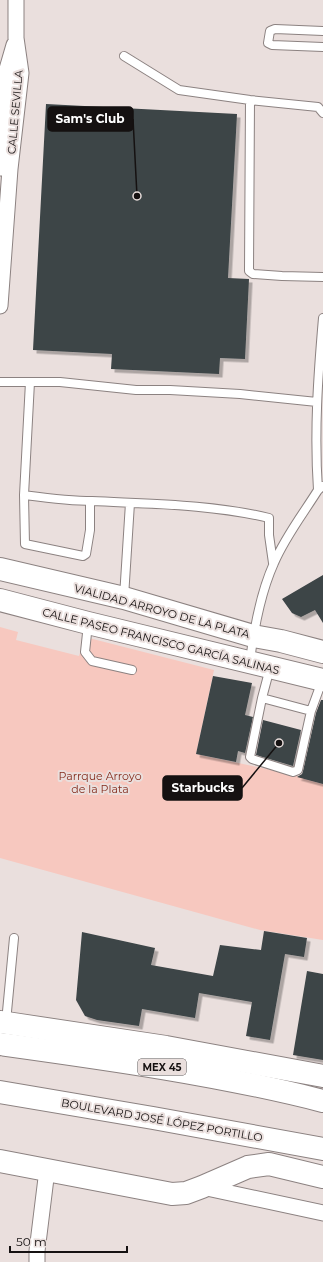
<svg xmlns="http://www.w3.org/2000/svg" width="323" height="1262" font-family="Montserrat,sans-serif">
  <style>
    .green { fill: #f7c8bf }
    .building { fill: #3c4446; filter: url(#shadow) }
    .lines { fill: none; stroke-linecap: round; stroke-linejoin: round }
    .lane-casing { stroke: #8c8281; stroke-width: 10 }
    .street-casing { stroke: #8c8281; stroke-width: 17 }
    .secondary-casing { stroke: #8c8281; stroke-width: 24 }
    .primary-casing { stroke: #8c8281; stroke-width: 24 }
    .lane { stroke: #fff; stroke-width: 8 }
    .street { stroke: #fff; stroke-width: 15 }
    .secondary { stroke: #fff; stroke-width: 22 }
    .primary { stroke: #fff; stroke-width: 22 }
    .labels { text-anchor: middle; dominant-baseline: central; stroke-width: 4; stroke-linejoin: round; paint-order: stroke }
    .shield { fill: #eadfdd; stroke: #554f4e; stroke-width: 1 }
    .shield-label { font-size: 10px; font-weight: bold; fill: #151111 }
    .street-label { font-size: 11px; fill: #151111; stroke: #eadfdd }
    .park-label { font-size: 11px; fill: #842c1d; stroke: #eadfdd }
    .leader { fill: none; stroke: #151111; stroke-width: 1.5 }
    .callout-dot { fill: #151111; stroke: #eadfdd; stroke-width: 1.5 }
    .callout { fill: #151111; stroke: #151111; stroke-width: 1.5 }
    .callout-label { font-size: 12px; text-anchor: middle; font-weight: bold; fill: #fff }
  </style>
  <defs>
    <filter id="shadow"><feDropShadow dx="3.5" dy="3.5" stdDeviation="0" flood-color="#0004"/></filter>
  </defs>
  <rect width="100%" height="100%" fill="#eadfdd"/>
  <!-- green -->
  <path class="green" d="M0 627 18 632 16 640 79 656 85 637 214 670 196 754 290 774 323 784V940L260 930 0 858Z"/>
  <!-- building -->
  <path class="building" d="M46 104 237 114 228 278 249 279 245 359 220 358 219 374 111 369 112 354 33 350Z
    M323 575V623L315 610 301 617 292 613 282 599Z
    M213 676 252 683 245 715 253 717 245 753 238 751 236 762 196 754Z
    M321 700H323V784L297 777 302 774 303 771 316 713Z
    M263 720 301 730 293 766 256 755Z
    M264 931 307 938 304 957 285 954 270 1040 246 1036 252 1002 199 993 195 1018 142 1009 139 1026 97 1020 85 1016 76 1000 82 932 155 948 151 965 213 976 220 945 261 950Z
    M307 971 323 974V1060L293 1055Z"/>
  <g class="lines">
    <!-- lane casing -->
    <g class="lane-casing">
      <path id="lane" d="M323 31 275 29 270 31 268 43 272 45 323 47
        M124 56 179 90 250 100 318 107 323 113
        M250 100 249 271 253 274 282 276 323 277
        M0 382H60L136 390H170L240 394 317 402
        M30 382 24 495 25 544 83 556 86 554 90 530V501
        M318 490C314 432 318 376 323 318
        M24 495C47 498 69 501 92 501 151 504 211 504 269 518V535L273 563
        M124 597 130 503
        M88 624 85 652 92 661 132 670
        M250 661C254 628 260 594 274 563 285 537 303 514 318 490L323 486
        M270 668 262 698 250 757 252 759 293 772 298 770 311 711 322 681
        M262 698 311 711
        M6 1022 14 938"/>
    </g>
    <!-- street casing -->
    <g class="street-casing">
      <path id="street" d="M0 168 7 69 14 45
        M0 306 10 169 21 73 16 38V0
        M202 1187 323 1213
        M37 1262V1251L47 1170"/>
    </g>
    <!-- secondary casing -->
    <g class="secondary-casing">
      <path id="secondary" d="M0 569 124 598 253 636 281 641 323 652
        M0 600 88 623 323 680
        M0 1022 166 1047 323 1076
        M0 1161 172 1194 186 1193 202 1187 248 1167 269 1164 323 1177"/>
    </g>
    <!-- primary casing -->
    <g class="primary-casing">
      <path id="primary" d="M0 1044C108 1059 217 1074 323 1101
        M0 1092 153 1118 323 1149"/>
    </g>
    <!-- lane -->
    <use href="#lane" class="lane"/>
    <!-- street -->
    <use href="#street" class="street"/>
    <!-- secondary -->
    <use href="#secondary" class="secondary"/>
    <!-- primary -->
    <use href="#primary" class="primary"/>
  </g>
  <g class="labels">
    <!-- shield labels -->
    <rect class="shield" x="138" y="1059" width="48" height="16" rx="3"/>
    <g class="shield-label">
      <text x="162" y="1067">MEX 45</text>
    </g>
    <!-- street labels -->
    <g class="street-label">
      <text transform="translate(15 112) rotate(-85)">CALLE SEVILLA</text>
      <text transform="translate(162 611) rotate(15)">VIALIDAD ARROYO DE LA PLATA</text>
      <text transform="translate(161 641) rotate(14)">CALLE PASEO FRANCISCO GARCÍA SALINAS</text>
      <text transform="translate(162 1120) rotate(10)">BOULEVARD JOSÉ LÓPEZ PORTILLO</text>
    </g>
    <!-- park labels -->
    <g class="park-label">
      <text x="100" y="776">Parrque Arroyo<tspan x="100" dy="13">de la Plata</tspan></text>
    </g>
  </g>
  <!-- callouts -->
  <path class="leader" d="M137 196L133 119M279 743L242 788"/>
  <g class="callout-dot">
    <circle cx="137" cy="196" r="4"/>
    <circle cx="279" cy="743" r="4"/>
  </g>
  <g class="callout">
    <rect x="48" y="107" width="85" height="24" rx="4"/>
    <rect x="163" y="776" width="79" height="24" rx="4"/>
  </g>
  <g class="callout-label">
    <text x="90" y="123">Sam's Club</text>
    <text x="203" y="792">Starbucks</text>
  </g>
  <!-- scale -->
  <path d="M10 1246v6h117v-6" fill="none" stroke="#151111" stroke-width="2"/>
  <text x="16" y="1246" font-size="12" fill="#151111" stroke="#eadfdd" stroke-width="3" paint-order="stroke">50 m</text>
</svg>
